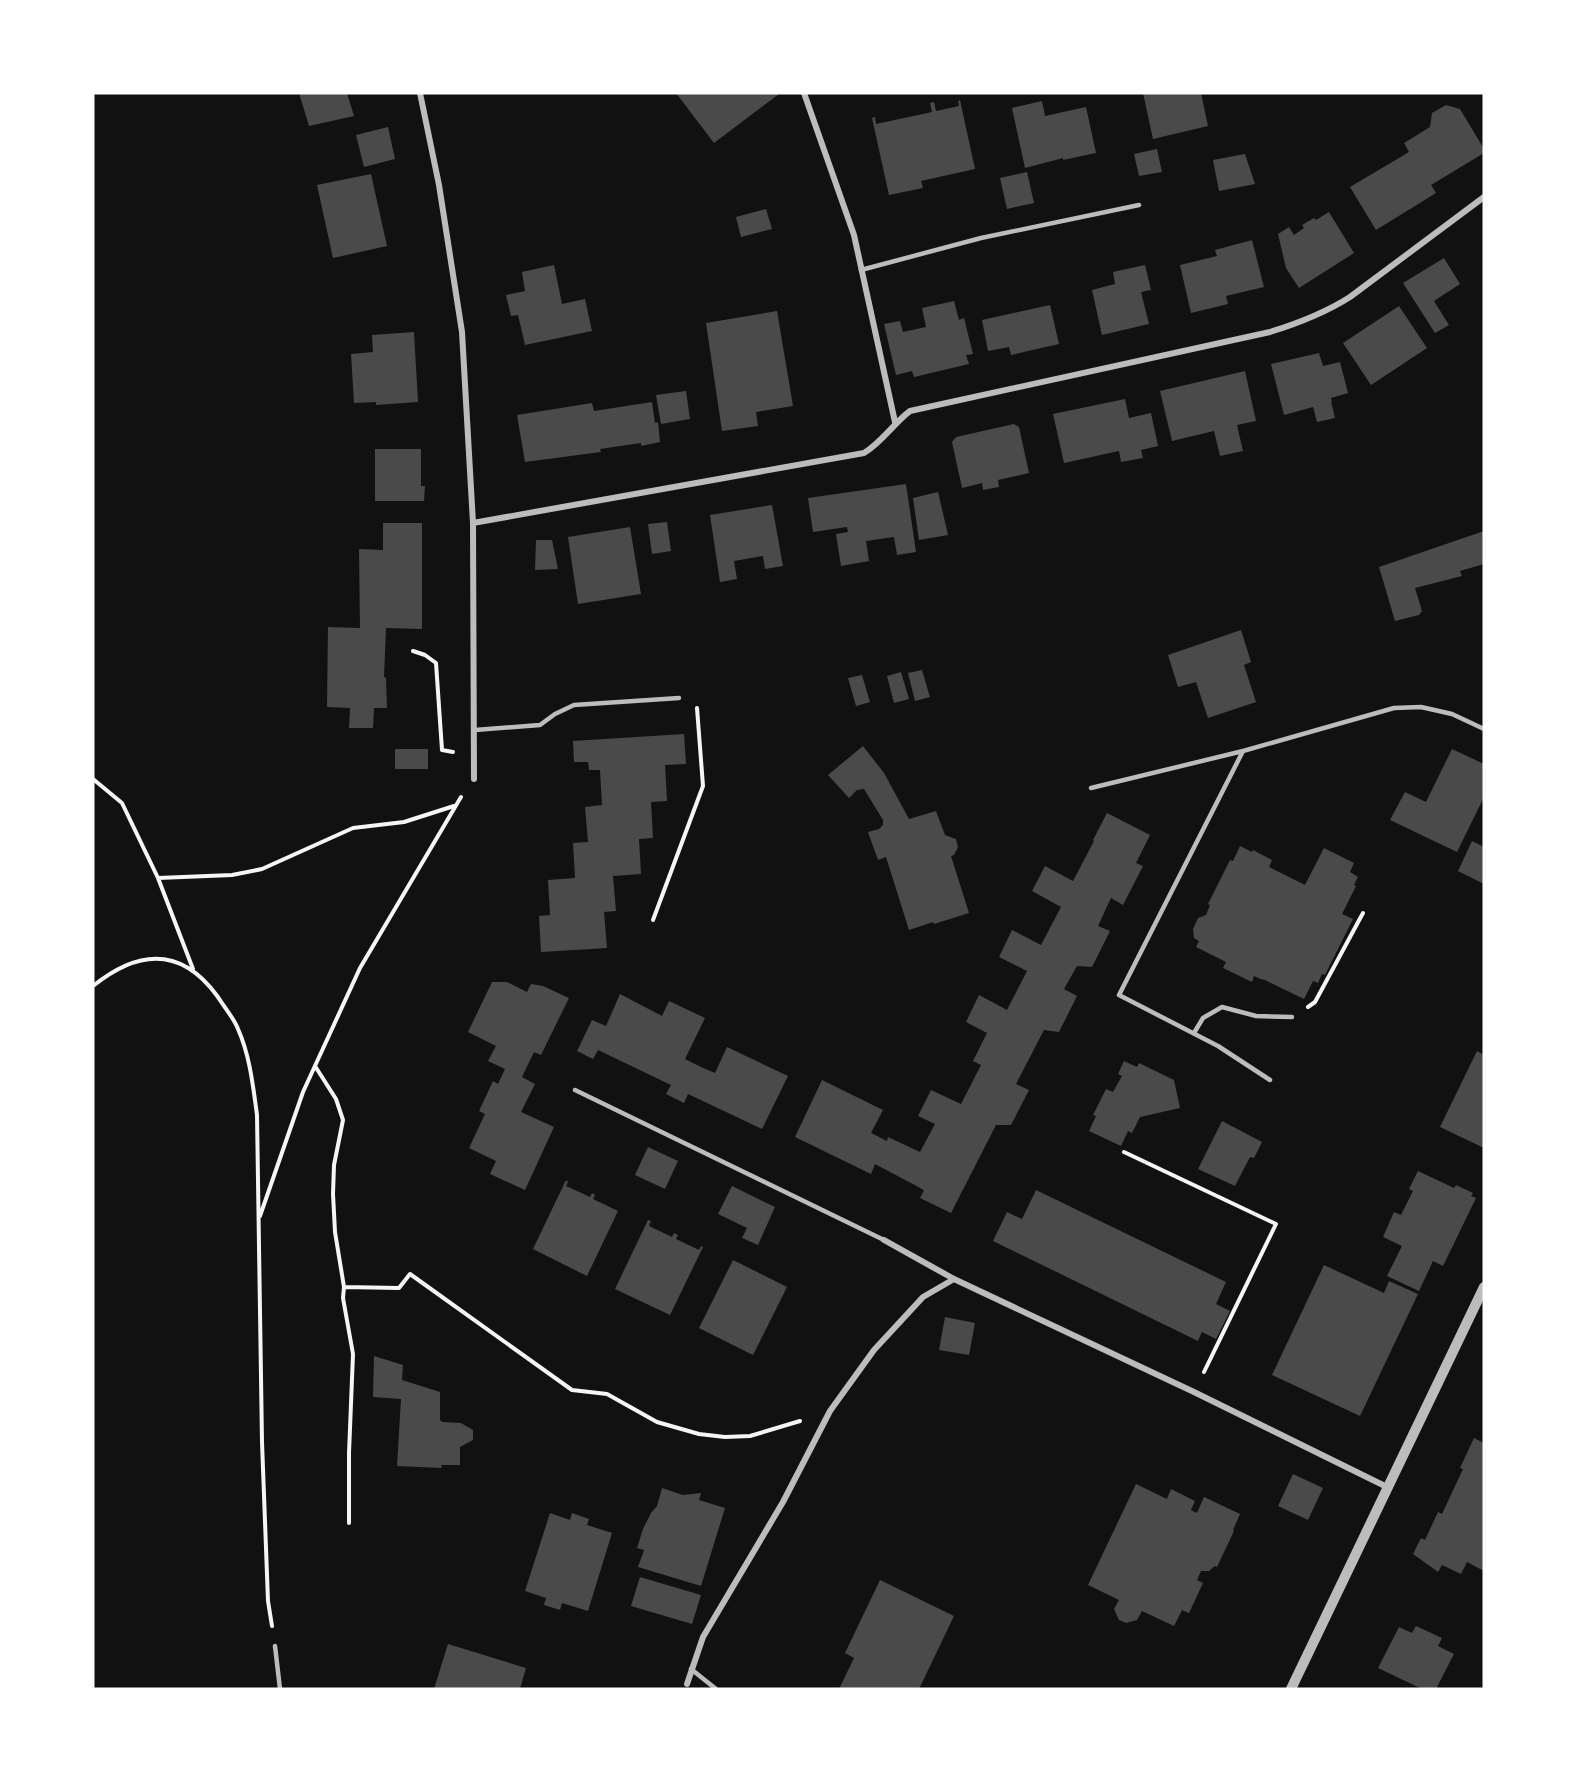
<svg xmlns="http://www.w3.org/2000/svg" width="1577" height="1782" font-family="'Asap Condensed',sans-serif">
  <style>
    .building { fill: #4a4a4a }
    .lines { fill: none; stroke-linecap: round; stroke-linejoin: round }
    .path { stroke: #f5f5f5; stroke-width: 4 }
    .service { stroke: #bcbcbc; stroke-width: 4.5 }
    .minor { stroke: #bcbcbc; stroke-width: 6 }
    .tertiary { stroke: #bcbcbc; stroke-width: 10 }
  </style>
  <rect width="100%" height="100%" fill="#111"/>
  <!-- building -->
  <path class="building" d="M299 93H347L354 116 309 126Z
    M676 93H778L779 94 714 143Z
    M1143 93H1201L1208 126 1153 139Z
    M960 100 975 169 921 181 923 188 889 195 872 118 875 117 876 124 932 112 930 103 934 102 936 111 959 106 958 101Z
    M1042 101 1045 116 1086 107 1096 153 1063 160V158L1025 168 1012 108Z
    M1446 105 1460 109 1484 149V153L1431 185 1436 193 1376 230 1350 187 1409 152 1404 143 1430 127 1432 113Z
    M388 127 395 159 364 167 356 135Z
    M1157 149 1162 172 1139 176 1134 154Z
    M1245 154 1255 184 1219 191 1213 160Z
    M1027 172 1034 203 1007 209 1000 178Z
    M371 174 387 246 333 258 317 185Z
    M766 209 772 229 741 237 736 217Z
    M1329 212 1354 253 1299 288 1286 268 1278 234 1289 227 1294 235 1304 228 1302 225 1314 218 1316 220Z
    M1252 240 1264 287 1226 296 1228 304 1191 313 1180 265 1217 256 1215 250Z
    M1444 258 1460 284 1434 301 1449 325 1435 333 1403 283Z
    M554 265 562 304 585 299 592 331 525 345 518 315 511 316 506 295 525 291 522 272Z
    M1145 265 1151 290 1141 292 1149 324 1102 335 1092 290 1115 284 1113 272Z
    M954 301 959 320 964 318 973 354 966 355 969 364 914 377 912 371 896 375 884 324 900 321 903 332 926 327 922 308Z
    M1050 305 1059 344 1011 355 1009 347 988 351 982 320Z
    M1399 306 1427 348 1371 385 1343 343Z
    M777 311 793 406 756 412 758 426 722 431 706 323Z
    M414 332 418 402 376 405V402L354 403 351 354 373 352 372 335Z
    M1319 353 1323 366 1340 362 1348 393 1331 398 1332 402H1331L1335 418 1317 422 1313 407 1284 415 1271 364Z
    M1245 371 1256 421 1237 425 1243 451 1220 456 1214 431 1172 441 1160 391Z
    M686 391 690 419 661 424 656 395Z
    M1125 399 1129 418 1151 413 1158 446 1141 450 1143 458 1121 462 1119 451 1064 463 1053 414Z
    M652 402 655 423 658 422 660 442 641 446V443L600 449 601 452 525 462 517 415 592 403 594 411Z
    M1014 424 1019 427 1029 473 998 480 999 487 983 490 982 483 962 488 952 442 956 437Z
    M375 449H421V486H425L424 501H375Z
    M906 484 916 552 897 555 894 537 866 541 869 561 841 566 836 534 848 532 847 527 813 532 808 498Z
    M938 492 948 535 919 540 913 498Z
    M772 505 783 566 765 569 763 556 734 561 737 579 720 582 710 515Z
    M667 522 671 551 652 554 648 524Z
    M383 523H422V629L386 628 384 677 386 678 387 708H374L373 728H349L350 708 327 707 328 627 360 628 359 549 383 550Z
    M630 527 641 594 578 604 568 537Z
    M1484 531V564L1460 571 1462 576 1415 588 1422 611 1419 615 1395 621 1379 567Z
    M536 540H552L558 569 535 570Z
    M1241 630 1251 662 1244 665 1256 702 1208 718 1196 682 1178 687 1168 655Z
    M922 670 930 697 915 701 908 673Z
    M901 672 909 699 894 703 887 676Z
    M862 675 870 702 856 706 848 678Z
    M684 734 686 764 665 765 667 801 651 802 653 838 639 839 641 874 613 876 616 911 604 912 607 948 541 952 539 916 550 915 548 880 575 878 573 843 588 842 585 807 602 805 600 770H589L588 762H574L573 741Z
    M863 746 884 773 909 819 936 811 945 835 956 839 958 847 954 855 951 856 969 913 934 924 933 922 909 930 886 857 878 860 868 832 879 829 883 825V820L864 789 857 790 849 798 828 775Z
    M395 749H428V769H395Z
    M1452 749 1484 764V797L1457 852 1390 820 1405 792 1426 802Z
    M1107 813 1150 835 1136 863 1143 866 1123 905 1111 898 1098 926 1110 931 1092 967 1077 966 1064 989 1077 996 1059 1032 1044 1030 1016 1084 1029 1090 1011 1125H996L951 1213 920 1198 924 1190 875 1164 871 1174 795 1137 822 1080 883 1110 871 1133 887 1141 888 1137 920 1152 935 1124 918 1116 931 1090 961 1104 981 1065 973 1061 987 1033 966 1022 979 995 1007 1010 1027 971 999 957 1012 930 1041 945 1061 907 1032 891 1045 866 1073 881 1094 841 1093 840Z
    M1472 841 1484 847V884L1458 871Z
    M1240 846 1252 852 1253 850 1272 860 1269 867 1305 885 1324 848 1354 863 1350 872 1358 877 1354 885 1356 886 1342 914 1353 919 1325 975 1322 974 1318 983 1313 981 1304 999 1263 979V980L1254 976 1252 982 1223 968 1226 962 1196 947 1199 941 1194 938 1193 929 1198 918 1206 915 1210 905 1208 904 1230 860 1233 861Z
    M492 982H507L527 992 531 984 543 986 569 998 541 1055 534 1052 522 1077 535 1084 521 1112 554 1127 525 1190 490 1174 496 1161 469 1148 485 1114 479 1111 493 1081 498 1084 505 1069 488 1061 496 1046 468 1032Z
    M620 994 662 1016 669 1001 705 1018 685 1059 701 1067 715 1073 727 1047 788 1076 762 1129 688 1094 684 1103 666 1094 671 1085 598 1050 593 1059 577 1051 592 1020 606 1026Z
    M1477 1051 1484 1055V1148L1440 1127Z
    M1124 1061 1137 1067 1139 1063 1174 1080 1180 1108 1140 1117 1132 1133 1128 1131 1121 1146 1089 1131 1096 1116 1093 1115 1106 1089 1113 1092 1122 1076 1118 1074Z
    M1222 1121 1262 1142 1254 1158 1250 1157 1235 1186 1198 1169Z
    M648 1147 678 1161 665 1189 635 1175Z
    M1418 1171 1454 1188 1456 1185 1473 1193 1471 1196 1476 1198 1443 1266 1433 1261 1419 1291 1387 1276 1402 1246 1383 1237 1394 1212 1401 1215 1413 1191 1409 1189Z
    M566 1180 568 1182 566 1186 590 1197 592 1193 595 1195 593 1199 618 1211 587 1276 533 1249Z
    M732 1186 775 1207 758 1245 742 1238 747 1228 718 1214Z
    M1036 1190 1226 1282 1216 1304 1230 1311 1216 1339 1202 1332 1198 1341 993 1241 1007 1212 1022 1219Z
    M648 1220 651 1221 649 1226 672 1237 674 1233 678 1235 676 1239 699 1250 701 1246 703 1247 670 1315 615 1289Z
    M733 1260 787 1287 753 1355 699 1328Z
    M1324 1265 1384 1293 1389 1281 1418 1294 1360 1416 1272 1375Z
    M945 1317 975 1323 969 1355 939 1350Z
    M374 1356 403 1365 402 1380 440 1392V1420L442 1422 461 1423 473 1430V1440L460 1447V1465H441L442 1468 397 1466 401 1399 373 1397Z
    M1474 1438 1484 1443V1571L1467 1562 1461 1574 1442 1565 1438 1572 1413 1554 1421 1538 1425 1540 1438 1512 1442 1514 1463 1469 1460 1468Z
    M1293 1474 1323 1488 1308 1520 1278 1506Z
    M1136 1484 1167 1499 1171 1489 1195 1501 1191 1510 1197 1513 1204 1497 1240 1514 1233 1530 1234 1531 1217 1567 1215 1566 1209 1571H1201L1197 1580 1203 1583 1189 1613 1182 1610 1174 1626 1142 1611 1137 1620 1126 1623 1119 1620 1114 1609 1119 1600 1088 1585Z
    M662 1488 683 1495 701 1493 699 1500 725 1508 701 1586 638 1567 644 1550 637 1548 643 1529 651 1513 657 1506Z
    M550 1513 570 1520 572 1513 589 1519 587 1525 612 1533 588 1611 562 1603 560 1610 544 1605 546 1598 525 1591Z
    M640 1577 701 1595 692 1624 631 1606Z
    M880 1580 954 1616 919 1689H839L854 1658 845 1653Z
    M1416 1626 1442 1638 1438 1646 1454 1654 1436 1689H1422L1378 1668 1399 1627 1412 1633Z
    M448 1644 526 1668 520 1689H434Z"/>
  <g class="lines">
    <!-- path -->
    <path class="path" d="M413 651 425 655 436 663 442 750 453 752
      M93 779 122 803 158 878 193 969
      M158 878 232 875 262 869 353 828 404 822 454 806
      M653 920 703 786 697 708
      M93 986C144 945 188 949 224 1006 229 1013 235 1021 238 1029 250 1056 253 1086 257 1115L262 1442 268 1601 272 1626
      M1308 1007 1315 1002 1363 913
      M315 1066 336 1099 343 1120 334 1165 333 1194 335 1232 344 1287 343 1298 353 1354 349 1453V1523
      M1124 1152 1276 1224 1204 1372
      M260 1216 303 1092 360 968 461 797
      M344 1287 399 1288 410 1274 572 1390 607 1394 657 1422 699 1434 725 1437 750 1436 800 1421"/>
    <!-- service -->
    <path class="service" d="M861 270 981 238 1139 205
      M475 730 540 725 555 714 574 705 679 698
      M1243 751 1119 995 1218 1046 1270 1080
      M1091 788 1243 751 1394 708 1421 707 1452 714 1484 729
      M1194 1033 1203 1018 1222 1007 1256 1016 1292 1017
      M575 1090 884 1240
      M275 1646 280 1689
      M691 1669 716 1689"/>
    <!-- minor -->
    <path class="minor" d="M420 93 439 185 462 332 473 523 474 779
      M804 93 854 235 895 422
      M473 523 864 453C882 442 893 424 910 411L1270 332C1299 323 1325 313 1350 297L1484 197
      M884 1240 954 1279 1194 1392 1387 1487
      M687 1684 703 1637 783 1502 830 1411 874 1350 923 1297 954 1279"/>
    <!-- tertiary -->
    <path class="tertiary" d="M1291 1689 1484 1287"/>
  </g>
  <!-- border -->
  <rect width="1577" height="1782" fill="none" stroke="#ffffff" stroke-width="189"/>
</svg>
